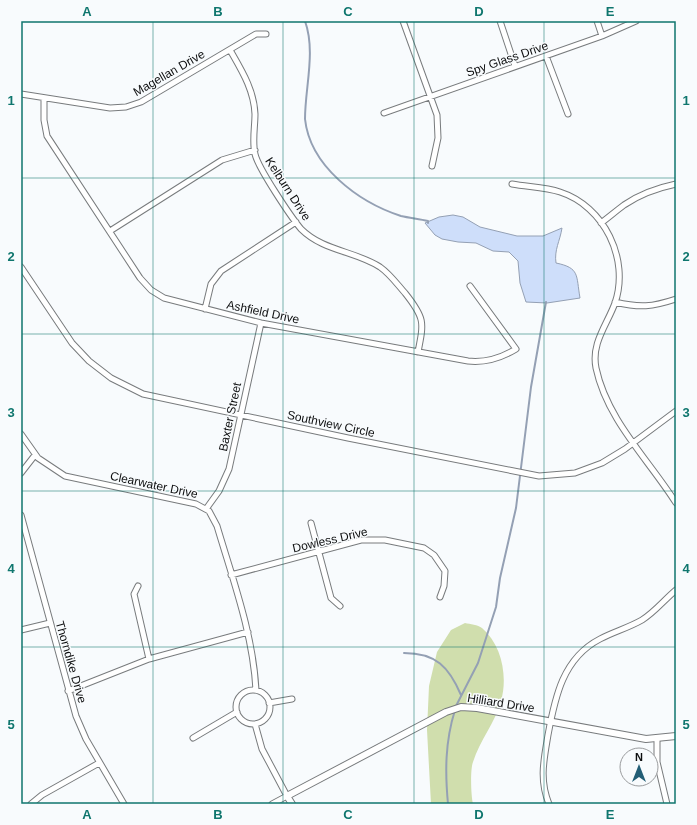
<svg xmlns="http://www.w3.org/2000/svg" width="697" height="825" font-family="Helvetica,sans-serif">
  <style>
    .green { fill: #d0dead }
    .water { fill: #cedefa; stroke: #94a0b4 }
    .lines { fill: none; stroke-linecap: round; stroke-linejoin: round }
    .stream { stroke: #94a0b4; stroke-width: 2 }
    .minor-casing { stroke: #787b7d; stroke-width: 7 }
    .tertiary-casing { stroke: #787b7d; stroke-width: 8 }
    .minor { stroke: #fff; stroke-width: 5 }
    .tertiary { stroke: #fff; stroke-width: 6 }
    .grid { fill: none; stroke: #0f766e; stroke-width: 1; stroke-opacity: 0.55 }
    .labels { text-anchor: middle; dominant-baseline: central; stroke-width: 3; stroke-linejoin: round; paint-order: stroke }
    .street-label { font-size: 12px; fill: #0d0e0f; stroke: #f8fbfd }
    .neatline { fill: none; stroke: #0f766e; stroke-width: 1.5 }
    .grid-label { font-size: 13px; text-anchor: middle; font-weight: bold; fill: #0f766e }
  </style>
  <rect width="100%" height="100%" fill="#f8fbfd"/>
  <!-- green -->
  <path class="green" d="M465 623C470 624 478 625 482 628 502 645 508 677 501 701 495 723 480 740 473 762 470 770 471 796 473 804H431L427 730 429 686 437 652 451 630Z"/>
  <!-- water -->
  <path class="water" d="M453 215 463 217 480 227 517 236H543L562 228C560 241 554 250 556 263 580 268 576 275 580 298L547 303 526 302 520 283 518 261 509 252 493 251 476 243 458 242 442 239 435 235 425 223 439 217Z"/>
  <g class="lines">
    <!-- stream -->
    <path class="stream" d="M305 21C316 52 305 87 305 119 310 166 358 202 401 216 410 218 419 219 428 221V223
      M404 653C436 653 449 667 461 695
      M456 706 478 663 496 607 500 578 516 508 531 387 546 302
      M448 804C445 772 445 742 455 710"/>
    <!-- minor casing -->
    <g class="minor-casing">
      <path id="minor" d="M403 21 437 115 438 138 432 166
        M500 21 515 66
        M597 21 602 36
        M230 50C242 71 254 90 255 114 255 127 252 141 255 154 258 168 291 217 301 229 323 251 355 251 380 267 390 274 397 284 405 293 425 318 424 322 418 352
        M546 56 568 114
        M21 94 110 108 126 107 141 102 256 34H266
        M44 98V120L47 136 140 278 151 290 164 298 261 323 468 361C486 363 501 358 516 349L470 286
        M384 113 602 36 636 21
        M512 184C528 187 545 187 560 192 604 206 630 259 615 303 607 325 591 343 596 368 607 420 649 460 676 503
        M601 223C609 217 616 211 624 205 640 194 657 188 676 184
        M110 231 222 160 255 150
        M21 267 72 343 89 361 111 378 143 394 348 438 539 476 575 473 602 463 625 449 676 411
        M615 302C640 308 652 307 676 299
        M205 309 211 284 221 271 296 222
        M21 434 38 458 65 476 196 504 209 511 217 526C233 580 253 634 256 690
        M21 473 35 455
        M206 509 219 491 229 469 261 323
        M21 515 76 716 86 739 124 804
        M311 523 331 598 340 606
        M231 575 361 540H385L424 548 434 555 445 571 444 586 440 597
        M138 586 134 594 149 659
        M21 630 50 623
        M236 707a17 17 0 1 1 34 0a17 17 0 1 1-34 0Z
        M68 691 149 659 248 632
        M269 703 292 699
        M255 724 262 749 287 796 272 804
        M193 738 237 712
        M657 738V762L667 804
        M31 804 42 795 99 763
        M549 804C539 780 544 759 548 735 555 697 563 658 600 639 613 632 628 628 642 620 655 612 664 600 676 590"/>
    </g>
    <!-- tertiary casing -->
    <g class="tertiary-casing">
      <path id="tertiary" d="M292 804 287 796 446 712 461 707 477 708 646 739 676 736"/>
    </g>
    <!-- minor -->
    <use href="#minor" class="minor"/>
    <!-- tertiary -->
    <use href="#tertiary" class="tertiary"/>
  </g>
  <!-- grid -->
  <path class="grid" d="M153 21V804M283 21V804M414 21V804M544 21V804M21 178H676M21 334H676M21 491H676M21 647H676"/>
  <g class="labels">
    <!-- street labels -->
    <g class="street-label">
      <text transform="translate(507 59) rotate(-19)">Spy Glass Drive</text>
      <text transform="translate(169 73) rotate(-30)">Magellan Drive</text>
      <text transform="translate(288 189) rotate(57)">Kelburn Drive</text>
      <text transform="translate(263 312) rotate(12)">Ashfield Drive</text>
      <text transform="translate(230 417) rotate(-78)">Baxter Street</text>
      <text transform="translate(331 424) rotate(12)">Southview Circle</text>
      <text transform="translate(154 485) rotate(12)">Clearwater Drive</text>
      <text transform="translate(330 540) rotate(-13)">Dowless Drive</text>
      <text transform="translate(71 662) rotate(74)">Thorndike Drive</text>
      <text transform="translate(501 703) rotate(9)">Hilliard Drive</text>
    </g>
  </g>
  <!-- border -->
  <rect width="697" height="825" fill="none" stroke="#f8fbfd" stroke-width="44"/>
  <!-- north arrow -->
  <g transform="translate(639 767)"><circle r="19" fill="#f8fbfd" stroke="#9a9c9e"/>
  <path d="M0-3L7 15L0 10L-7 15Z" fill="#235e76"/>
  <text y="-6" font-size="11" font-weight="bold" text-anchor="middle" fill="#0d0e0f">N</text>
  </g>
  <rect x="22" y="22" width="653" height="781" class="neatline"/>
  <g class="grid-label">
    <text x="87" y="16">A</text>
    <text x="218" y="16">B</text>
    <text x="348" y="16">C</text>
    <text x="479" y="16">D</text>
    <text x="610" y="16">E</text>
    <text x="11" y="105">1</text>
    <text x="686" y="105">1</text>
    <text x="11" y="261">2</text>
    <text x="686" y="261">2</text>
    <text x="11" y="417">3</text>
    <text x="686" y="417">3</text>
    <text x="11" y="573">4</text>
    <text x="686" y="573">4</text>
    <text x="11" y="729">5</text>
    <text x="686" y="729">5</text>
    <text x="87" y="819">A</text>
    <text x="218" y="819">B</text>
    <text x="348" y="819">C</text>
    <text x="479" y="819">D</text>
    <text x="610" y="819">E</text>
  </g>
</svg>
